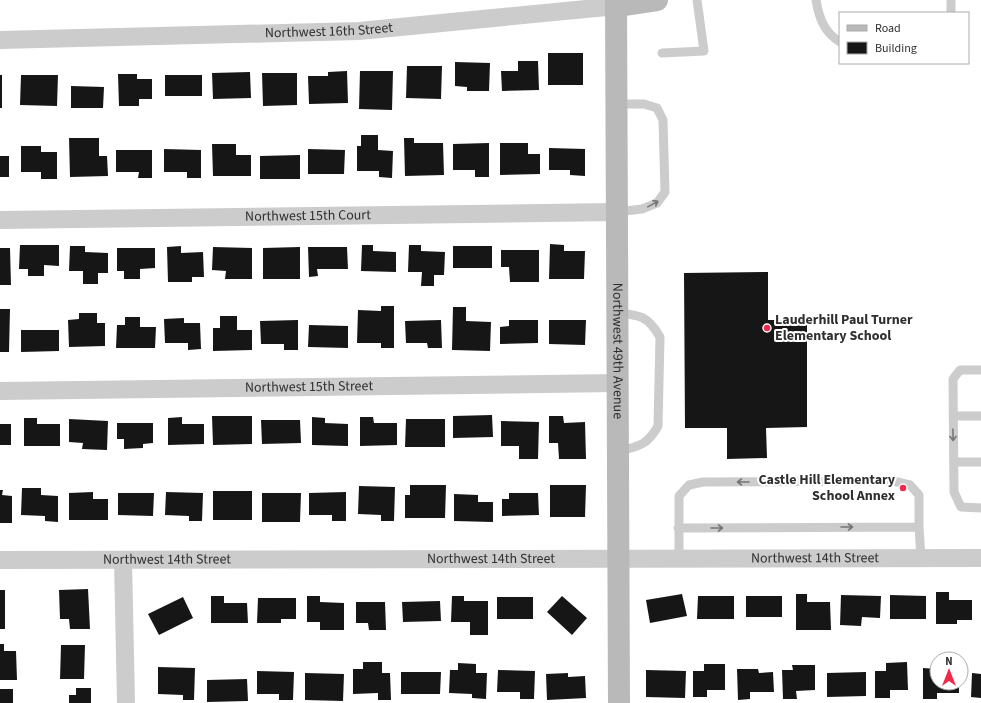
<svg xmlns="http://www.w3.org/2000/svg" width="981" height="703" font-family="'Source Sans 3',sans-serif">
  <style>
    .building { fill: #161616 }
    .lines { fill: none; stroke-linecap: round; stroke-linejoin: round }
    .lane { stroke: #ccc; stroke-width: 9 }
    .street { stroke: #ccc; stroke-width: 18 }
    .secondary { stroke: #b9b9b9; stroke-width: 22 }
    .oneway { stroke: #767676 }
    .poi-dot { fill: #f0284a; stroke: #fff; stroke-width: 1.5 }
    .labels { text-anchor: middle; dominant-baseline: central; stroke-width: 4; stroke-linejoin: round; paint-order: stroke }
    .street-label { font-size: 14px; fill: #2f2f2f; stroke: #fff }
    .poi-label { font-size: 14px; font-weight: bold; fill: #2f2f2f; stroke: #fff; text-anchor: start }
  </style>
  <rect width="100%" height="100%" fill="#fff"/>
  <!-- building -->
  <path class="building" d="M548 53H583V85H548Z
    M518 61H538L539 90 502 91 501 71H518Z
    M455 62 490 63 489 91H467V87L455 86Z
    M407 66H442L441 99 406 98Z
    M347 71 348 103 309 104 308 76H328V72Z
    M360 71H393L392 110 359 109Z
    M250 72 251 98 213 99 212 73Z
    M262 73H297V105L263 106Z
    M118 74H137V79H152V99H139V106H119Z
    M0 75H2V108H0Z
    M21 75H58L57 106 20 105Z
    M165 75H202V96H165Z
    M71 86 104 87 103 108H71Z
    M361 135H378V150L393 151 392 178 379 177V171H357V146H361Z
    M69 138H99V156H107L108 176 70 177Z
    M404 138H414V143H443L444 175 405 176Z
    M489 143V177H475V170H453V144Z
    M500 143H528V154H540V174L500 175Z
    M212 144H236V155H251V176H213Z
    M21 146H41V152H57V179H41V172H21Z
    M549 148 585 149V176L570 175V170H549Z
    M164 149 201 150V178H187V172H164Z
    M308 149 345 150 344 174H308Z
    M116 150H152V178H138L139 172H116Z
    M300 155V179H260V156Z
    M0 156H9V177H0Z
    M550 244 564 245V251H585L584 279H549Z
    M20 245H59V266L44 265V276H28V269H19Z
    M362 245H373V251L396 252V272L361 271Z
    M409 245H421V251L445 252 444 275H434V286H421L422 272H408Z
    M70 246H85V252L108 253V273H98V284H83V271H69Z
    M181 246V253L203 252 204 277H192V282H168L167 247Z
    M453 246H492V268H453Z
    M213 247 252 248V279H225L226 271 212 270Z
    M300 247V279H263V248Z
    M308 247H347L348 269H317L318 276 309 277Z
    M0 248H10L11 285H0Z
    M117 248H155V268L140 269V279H124V271H117Z
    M501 250H539V282H510L509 267H501Z
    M768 272V320H807V427L766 428 767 458 727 459V428H685L684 273Z
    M381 306H394V348H381V343H357L358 310 381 311Z
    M453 307H466V321L491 322 490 351 452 350Z
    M0 309H10L9 352H0Z
    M79 313H97V323H105V346L69 347 68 320 79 319Z
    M220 316H237V330H252V350L213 351V328H220Z
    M125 317H140V327H156L155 348H116L117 325H125Z
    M184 318V323H200L201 349 188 350V343H165L164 319Z
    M298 320V350H284V344H261L260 321Z
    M441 320 442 348H428L427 343H406L405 321Z
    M509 320H538V343L500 344V327L509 326Z
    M549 320H586L585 345 549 344Z
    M309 325 348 326V348L308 347Z
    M21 330H59V351L21 352Z
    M492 415 493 437 453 438V416Z
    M212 416H252V444L213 445Z
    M549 416H563L564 423 585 422 586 459H559L558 443H549Z
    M182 417V424H204V444L168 445V418Z
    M312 417 325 418V423L348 424V446L312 445Z
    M360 417H373L374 423H397V445L360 446Z
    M24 418H37V424H60V446H24Z
    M69 419 108 421 107 450 82 449 83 443 69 442Z
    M406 419H445V447H405Z
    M261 420H300L301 443 262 444Z
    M501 421 539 422 538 459H519V446H501Z
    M117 423H153V443L143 444V448L124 449V439H117Z
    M0 424H11V445H0Z
    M410 485H446L445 518H405V495H410Z
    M550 485H586L585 517H550Z
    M359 486 395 487 394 521H381V515L358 514Z
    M22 488H41V495L58 496V522L45 521V516L21 515Z
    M0 490H3L2 495 12 496V523H0Z
    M213 491H252V520H213Z
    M93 492V499H108V520H69V493Z
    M166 492 203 493 202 521H189V516L165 515Z
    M346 492V521H332V515H309V493Z
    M118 493H154L153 516 118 515Z
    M262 493H301L300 522H262Z
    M509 493H538L539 515 502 516V499H509Z
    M454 494 478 495V502H493V522L454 521Z
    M88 589 90 629H70L69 619H60L59 590Z
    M0 590H5V629H0Z
    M936 592H949V600H972V620H957V624H936Z
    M682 594 687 616 650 623 646 600Z
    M796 594H807V602H830L831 630H796Z
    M841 595 881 596 880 618 862 617 861 626 840 625Z
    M890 595 926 596V619H890Z
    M211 596H224V603H247L248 623H211Z
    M307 596H320V602L344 603V630H320V622H307Z
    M452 596H464V601H488V635H470V622H451Z
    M562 596 587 618 572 635 547 612Z
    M698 596H734V619H697Z
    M746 596H782V617H746Z
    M183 597 193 618 159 635 148 614Z
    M497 597H533V619H497Z
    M258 598H296V619H281V623H257Z
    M440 601 441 621 403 622 402 602Z
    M356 602H385L386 630H369L368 623H356Z
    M0 644H4V651H16L17 680H0Z
    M61 645H85L84 679H60Z
    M363 662H382V673H390L391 700H378V693L353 694V669H363Z
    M907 662 908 690H890V698H875V671H886V663Z
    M458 663 476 664V673H487L486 699 472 698V694L449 693 450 670H458Z
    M704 664H725V690H707V697H693V671H704Z
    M792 665H815V690L796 691 797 699H783L782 670H793Z
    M158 667 195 668 194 700H183V695L158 694Z
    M923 668 937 669V683H959V693H937V699H923Z
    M737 669H758L759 673 773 672 774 692H750V699L738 700Z
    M498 670 535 671 534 699H520V692H497Z
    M646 670 686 671 685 698 646 697Z
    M257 671 294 672 293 700H279V694H257Z
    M401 672H441L440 694H401Z
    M866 672V696L827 697V673Z
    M305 673 344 674 343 701 305 700Z
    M568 673V677L585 676 586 698 547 700 546 674Z
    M972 673 981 674V698L971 697Z
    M247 679 248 701 207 702V680Z
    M76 688H91V703H69V695H76Z
    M0 689H13V703H0Z"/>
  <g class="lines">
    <!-- lane -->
    <path class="lane" d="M816 0C819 18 824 32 840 42
      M951 13V0
      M662 53 704 51 697 0
      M617 104H644L657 108 663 120 665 192 657 203 642 209 617 212
      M981 370H960L953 379 954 492 961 507 981 508
      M953 416H981
      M617 452C638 446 647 446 658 426L660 337C648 316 640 315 618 313
      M954 462H981
      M919 527 921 558
      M678 528 919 527V495L910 485 893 481 703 482 689 485 679 496V559"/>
    <!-- street -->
    <g class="street">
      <path id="s1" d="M0 40 359 31 617 6"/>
      <path id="s2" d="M0 220 616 212"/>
      <path id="s3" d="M0 391 617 383"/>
      <path id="s4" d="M0 560 981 558"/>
      <path d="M123 560 126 703"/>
    </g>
    <!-- secondary -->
    <g class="secondary">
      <path id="s5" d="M616 0 619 703"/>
      <path d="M617 6 657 0"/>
    </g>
  </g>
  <!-- one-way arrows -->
  <defs><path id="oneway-shaft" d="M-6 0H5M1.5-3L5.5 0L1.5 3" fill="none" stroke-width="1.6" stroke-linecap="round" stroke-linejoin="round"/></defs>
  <g class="oneway">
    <use href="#oneway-shaft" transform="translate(653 204) rotate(-29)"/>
    <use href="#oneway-shaft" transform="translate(953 435) rotate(89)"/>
    <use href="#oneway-shaft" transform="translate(743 482) rotate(180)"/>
    <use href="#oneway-shaft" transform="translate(847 527)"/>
    <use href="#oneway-shaft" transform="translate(717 528)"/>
  </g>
  <!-- markers -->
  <g class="poi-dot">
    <circle cx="767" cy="328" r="4"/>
    <circle cx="903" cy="488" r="4"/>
  </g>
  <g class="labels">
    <!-- street labels -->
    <g class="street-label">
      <text stroke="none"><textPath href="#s1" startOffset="329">Northwest 16th Street</textPath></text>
      <text stroke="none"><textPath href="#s2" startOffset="308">Northwest 15th Court</textPath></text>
      <text stroke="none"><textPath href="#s5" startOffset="351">Northwest 49th Avenue</textPath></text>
      <text stroke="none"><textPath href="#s3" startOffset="309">Northwest 15th Street</textPath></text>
      <text stroke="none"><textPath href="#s4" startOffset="815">Northwest 14th Street</textPath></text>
      <text stroke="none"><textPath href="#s4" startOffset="491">Northwest 14th Street</textPath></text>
      <text stroke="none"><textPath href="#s4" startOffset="167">Northwest 14th Street</textPath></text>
    </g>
    <!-- poi labels -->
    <g class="poi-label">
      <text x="775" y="320">Lauderhill Paul Turner<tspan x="775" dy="16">Elementary School</tspan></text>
      <text x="895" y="480" text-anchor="end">Castle Hill Elementary<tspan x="895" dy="16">School Annex</tspan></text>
    </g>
  </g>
  <!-- legend -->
  <rect x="839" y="12" width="130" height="52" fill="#ffffff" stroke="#acacac"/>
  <rect x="847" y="25" width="20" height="6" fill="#b9b9b9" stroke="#acacac"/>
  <text x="875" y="32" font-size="12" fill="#2f2f2f">Road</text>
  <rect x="847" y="42" width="20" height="12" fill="#161616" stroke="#acacac"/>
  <text x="875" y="52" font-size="12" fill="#2f2f2f">Building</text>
  <!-- north arrow -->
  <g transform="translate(949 671)"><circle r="19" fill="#ffffff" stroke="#acacac"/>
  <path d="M0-3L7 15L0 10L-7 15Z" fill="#f0284a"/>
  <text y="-6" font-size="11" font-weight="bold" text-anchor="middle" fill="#2f2f2f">N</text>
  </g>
</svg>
